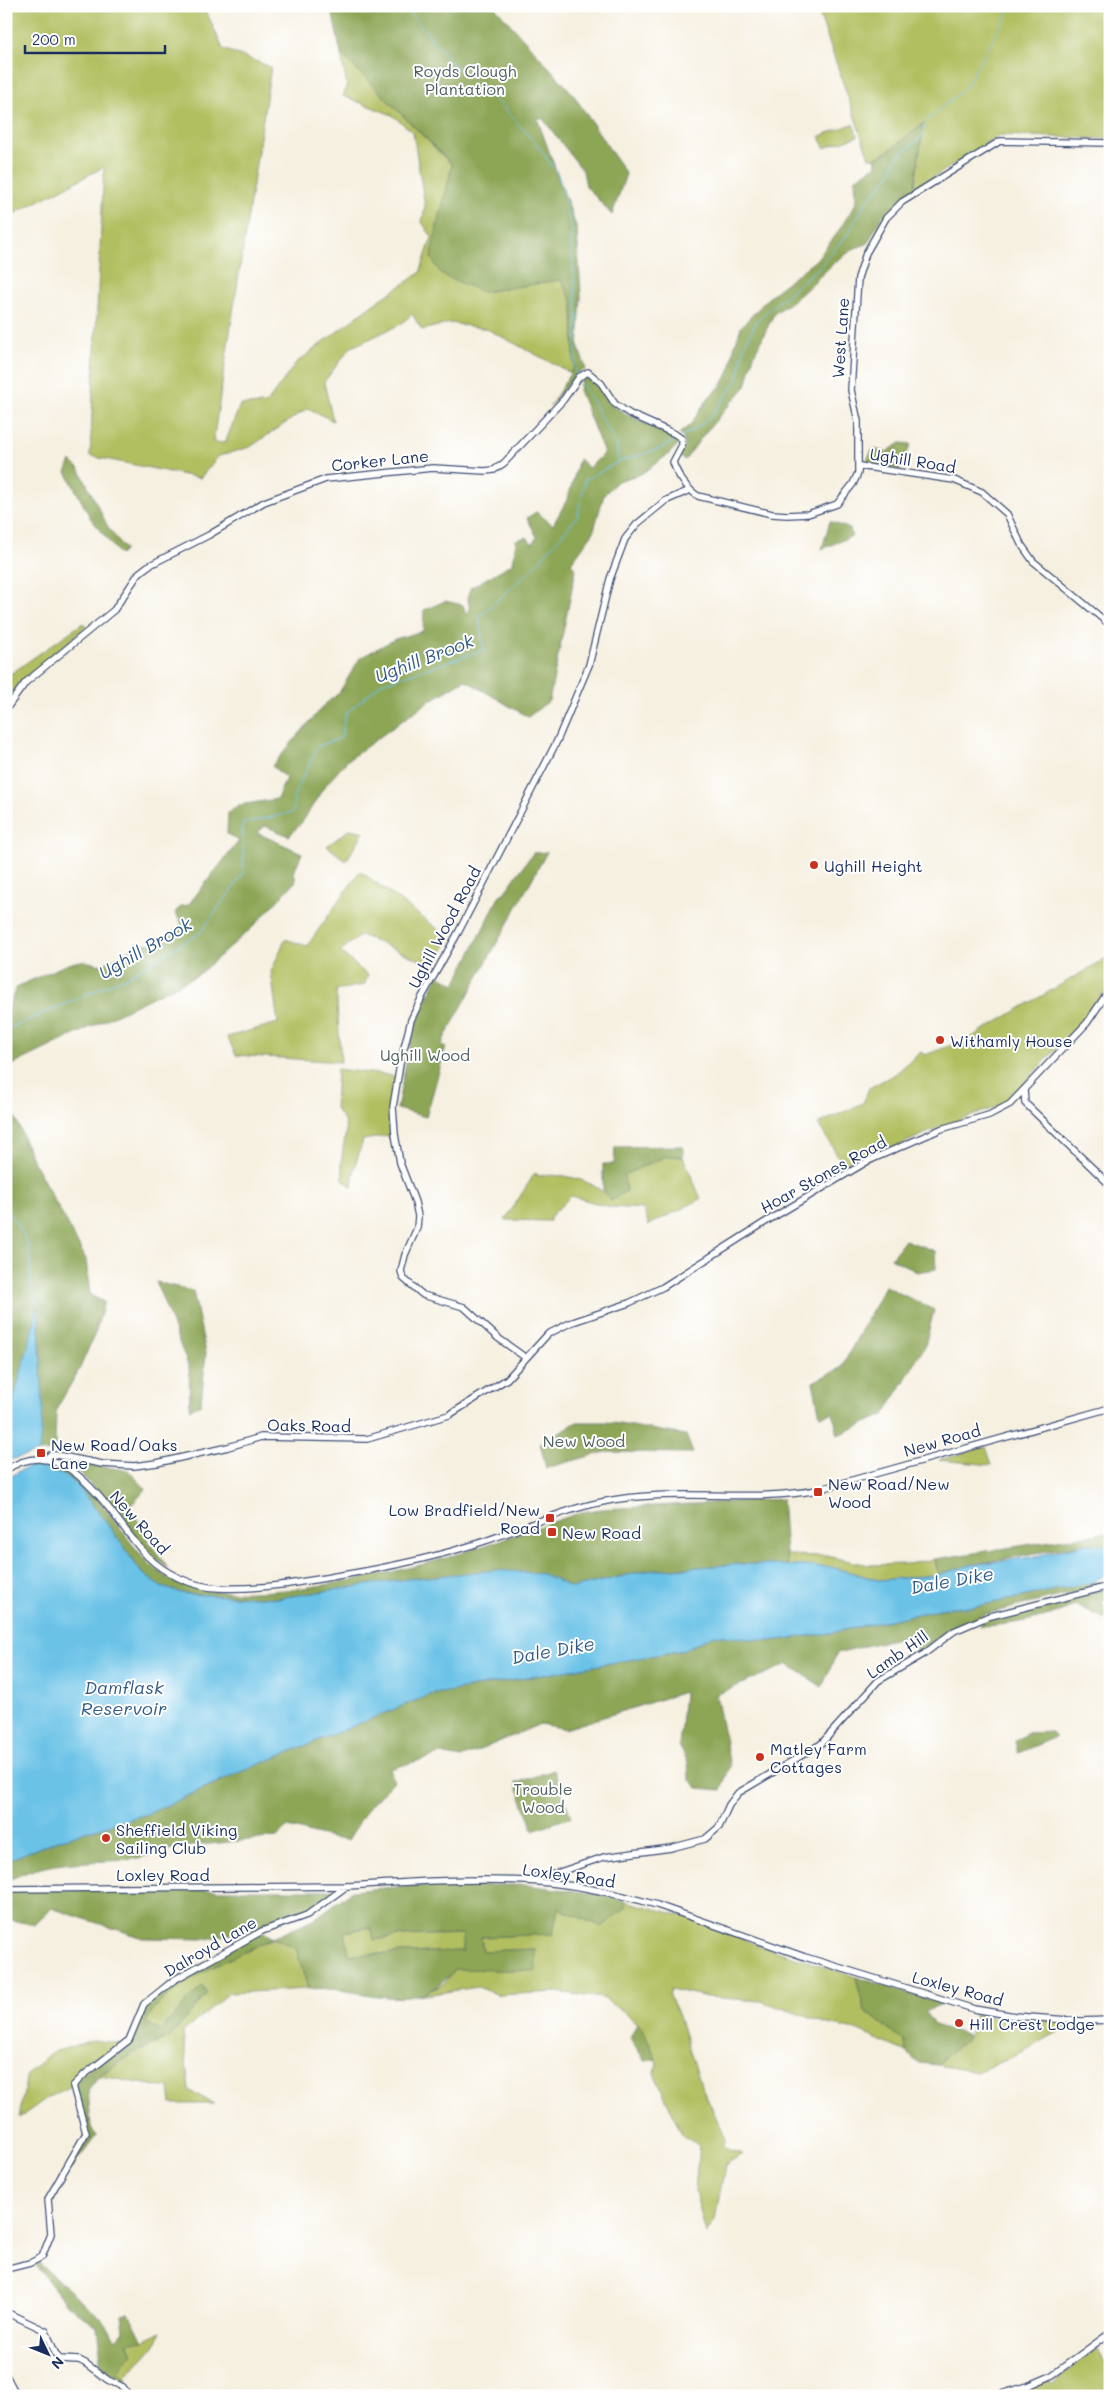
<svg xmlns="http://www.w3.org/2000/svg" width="1116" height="2402" font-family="Mali,sans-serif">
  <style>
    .green { fill: #b2bf61; stroke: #667760 }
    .forest { fill: #8da657; stroke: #546a5a; fill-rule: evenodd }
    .water { fill: #6ac2e7; stroke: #4278a2 }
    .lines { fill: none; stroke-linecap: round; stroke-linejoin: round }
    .stream { stroke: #6ac2e7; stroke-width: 1 }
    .minor-casing { stroke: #3c4c72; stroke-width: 8 }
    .minor { stroke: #fff; stroke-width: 5.5 }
    .poi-dot { fill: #c8321e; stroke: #fff; stroke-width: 2 }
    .labels { text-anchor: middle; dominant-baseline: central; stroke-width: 4; stroke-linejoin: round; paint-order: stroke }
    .park-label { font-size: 16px; fill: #50615f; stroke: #fff }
    .street-label { font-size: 16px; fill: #1b2f5e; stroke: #fff }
    .poi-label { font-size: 16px; fill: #1b2f5e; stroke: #fff; text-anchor: start }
    .water-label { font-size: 18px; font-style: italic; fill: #335b87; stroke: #fff }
  </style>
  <rect width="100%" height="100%" fill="#fff"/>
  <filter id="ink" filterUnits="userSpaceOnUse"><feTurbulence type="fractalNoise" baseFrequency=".02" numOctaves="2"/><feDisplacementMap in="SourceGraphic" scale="10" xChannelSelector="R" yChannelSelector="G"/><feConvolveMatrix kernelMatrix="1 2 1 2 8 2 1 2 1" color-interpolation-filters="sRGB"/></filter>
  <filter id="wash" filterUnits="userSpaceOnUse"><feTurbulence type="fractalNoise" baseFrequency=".0096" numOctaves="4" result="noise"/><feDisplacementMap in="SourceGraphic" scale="20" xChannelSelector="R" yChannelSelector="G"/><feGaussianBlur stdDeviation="1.12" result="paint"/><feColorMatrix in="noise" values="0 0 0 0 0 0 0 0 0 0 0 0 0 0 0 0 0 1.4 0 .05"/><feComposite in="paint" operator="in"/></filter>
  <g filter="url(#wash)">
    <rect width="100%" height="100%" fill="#f6f0e0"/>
    <!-- green -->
    <path class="green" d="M6 6H204L223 49 271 67 213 442 225 443 240 405 266 404 296 363 375 303 420 273 432 237 422 222 425 207 413 132 392 115 343 96 347 87 341 54 452 165 443 209 436 225 483 292 561 279 573 303 574 367 571 373 487 329 450 323 422 330 412 314 401 324 350 348 324 382 333 421 308 408 250 447 219 456 200 478 90 456 104 167 6 218Z
      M839 6H1110V139L1000 135 914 190 924 123C910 131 884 161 869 158L820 16Z
      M853 124 858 136 824 148 820 136Z
      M83 623 86 627 21 681 6 701V677Z
      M350 829 364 832 346 861 327 846Z
      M360 871 450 938 434 966 361 935 340 951 368 976 364 985 336 990 341 1062 236 1055 227 1037 278 1023 271 972 285 939 307 946Z
      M1110 956V984L1092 1011 1005 1104 938 1128 846 1169 818 1124 863 1103 869 1088 895 1074 921 1052 925 1055 968 1039Z
      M337 1069 395 1076 390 1107 392 1135 363 1140 354 1170 352 1187 343 1179C343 1172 341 1165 342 1158 343 1137 353 1127 335 1109Z
      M666 1156 683 1157 701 1199 649 1225 643 1209 610 1207 571 1196 550 1217V1221L505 1220 535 1173 538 1176C564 1173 594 1179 612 1201L623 1175Z
      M986 1447 992 1465 939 1460Z
      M786 1555 826 1556 869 1565 908 1564 935 1559 938 1575 878 1580 831 1567 787 1566Z
      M625 1901 686 1917 758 1945 856 1977 864 2010 905 2042 906 2052 856 2030 828 2024 761 2001 707 1997 671 1989 669 1996 677 2010 701 2085 726 2139 723 2147 742 2154 725 2165 715 2220 706 2234 695 2191 699 2145 683 2136 654 2073 658 2063 643 2029 629 2016 603 1998 557 1992 499 1995 478 1987 419 1996 444 1984 455 1969 535 1949 483 1951 481 1937 553 1934 558 1908 626 1907Z
      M371 1927 375 1940 399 1936 464 1934 463 1951 349 1955 345 1932Z
      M273 1938 296 1948 308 1989 229 1993 183 2032 189 2090 214 2104H171L169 2088 99 2076 132 2054 170 2037 202 1987 161 2030 145 2023C161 1985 236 1957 273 1938Z
      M975 2013 999 2019 1076 2022 1019 2054 977 2072 937 2065 969 2036Z
      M93 2040 124 2044 74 2085 47 2098 19 2118 27 2074 50 2053Z
      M162 2332C153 2351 140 2362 124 2376L116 2372 133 2355 128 2342 143 2341Z
      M1097 2348 1104 2361H1110V2396H1004L1049 2380 1052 2384Z"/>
    <!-- forest -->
    <path class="forest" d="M331 6H494L573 94 626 174 612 215 586 186 583 171 543 119 537 118 577 229 581 296 578 346 586 369 576 374 550 407 574 367 573 303 561 280 483 292 442 275 431 258C436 226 446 196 452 164L341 54Z
      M924 123 914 190 882 217 867 244 855 248 835 262 800 295 774 314 754 355 746 386 704 434 685 460 679 456 685 446 683 438 679 434 691 424 709 397 721 386 730 370 734 348 741 327 772 294 816 260 836 235 856 203 855 179 876 165 875 158C891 152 909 133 924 123Z
      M587 376 599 386 603 395 615 408 679 440 678 445 669 454 641 474 618 481 604 495 593 533 571 563 576 569 549 701 528 717 465 680 428 702 348 760 324 787 303 821 289 836 265 826 257 833 302 853 294 872 296 881 253 927 198 975 6 1068V1015L16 987C31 981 67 962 81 961 88 960 96 966 103 964 123 957 136 938 159 945L182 924 175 912 182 906 188 905 239 841 227 834 228 813 239 805 277 799 286 778 272 766 324 705 339 693 360 658 395 639 423 631 424 610 445 601 463 605 466 614 470 610 468 599 470 588 513 563 516 540 527 537 532 544 537 537 527 518 536 512 553 525 568 498 579 459 589 468 604 453 579 390 581 380Z
      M901 443 911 444 900 470 865 463 873 449 886 452Z
      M71 461 80 470 108 527 125 550 120 555 91 519 66 472Z
      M830 521 850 529 852 536 822 549Z
      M547 852 444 1039 442 1045 446 1047 426 1117 397 1109 412 1032 438 975 455 984 500 895 504 893 533 853Z
      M6 1093 31 1157 86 1259 90 1295 104 1302 96 1331 80 1368 56 1410 55 1451 39 1452 41 1351 38 1308 6 1435Z
      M683 1146V1157L666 1156 624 1175 626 1191 611 1201 603 1190V1164H614L615 1147Z
      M905 1240 935 1251 936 1269 917 1272 891 1258Z
      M156 1282 193 1291 206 1353 201 1404 190 1409 189 1368Z
      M885 1286 934 1310 925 1346 884 1415 838 1435 833 1413 820 1416 813 1382 841 1368Z
      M577 1422H607L686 1435 693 1453 605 1452 546 1468 540 1443Z
      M65 1462 128 1470 146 1489 129 1508 146 1531 148 1541 169 1569 152 1556 77 1469Z
      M58 1467C105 1489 123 1548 165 1576 221 1614 383 1576 446 1558 492 1544 537 1527 582 1512L602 1509 782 1499 787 1566 741 1564 645 1571 572 1588 543 1574 340 1590 278 1598 185 1594 161 1587 141 1572 111 1529 74 1481 51 1469Z
      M1110 1532V1546L1086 1544 970 1565 938 1575 935 1559Z
      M1093 1582 1106 1585 986 1614 943 1634 922 1651 913 1656 916 1644 910 1635 837 1653 822 1687 788 1664 716 1695 730 1766 721 1790 698 1788 689 1779 688 1762 679 1746 684 1692 565 1729 540 1724 461 1758 441 1754 390 1769 394 1781 368 1808 348 1840C326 1839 308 1831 288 1827L277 1837C244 1841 211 1843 178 1848 161 1851 143 1858 126 1860 84 1863 44 1860 6 1882V1861L58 1840 150 1813 233 1775 429 1695 684 1650 714 1635 770 1641 830 1633 949 1607H973Z
      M1110 1588V1599L1101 1602 1110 1611V1618H1103L1076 1605C1045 1619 1013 1625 979 1626L983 1620Z
      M1051 1732 1056 1737 1018 1753 1015 1741 1028 1733Z
      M554 1770 571 1817 533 1830 516 1783Z
      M525 1885 599 1894 625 1901 626 1907 602 1927 558 1908 553 1934 481 1937 483 1951 535 1949 536 1971 455 1969C414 2022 361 1984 308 1989L296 1948 273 1938C236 1957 160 1985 146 2023L161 2030 202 1986 207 1994 170 2037 132 2054 99 2076 88 2090 91 2127 96 2136 72 2168 68 2167 87 2133 74 2085 129 2040 144 2004 174 1980 262 1931 273 1938 313 1920 352 1891 406 1886ZM371 1927 374 1940 399 1936 463 1934V1951L349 1955 345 1932Z
      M11 1890H340L305 1912 260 1928 206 1939 143 1938 51 1908 35 1925 6 1919V1893Z
      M856 1977 942 2003 925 2012 934 2025 969 2036 937 2065 918 2063 906 2052 905 2042 864 2010Z
      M637 2023 643 2029 656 2059 645 2061 630 2038Z
      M39 2263 101 2318 117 2339 124 2331 122 2315 129 2313 143 2341 128 2342 133 2355 116 2372 125 2377 128 2384 113 2381 103 2374 97 2327 66 2304 35 2264Z"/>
    <!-- water -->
    <path class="water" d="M38 1305 43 1409 39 1452 6 1461C6 1407 28 1357 38 1305Z
      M29 1467 51 1469 74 1481 111 1529 141 1572 161 1587 185 1594 278 1598 408 1579 496 1570 543 1574 572 1588 645 1571 741 1564 831 1567 878 1580 938 1575 970 1565 1032 1557 1086 1544 1110 1546V1572L1093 1582 973 1607H949L830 1633 770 1641 714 1635 684 1650 429 1695 233 1775 150 1813 58 1840 6 1861V1480L19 1471Z"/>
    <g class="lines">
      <!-- stream -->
      <path class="stream" d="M404 6 453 64 481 86 506 110 537 145 558 174 573 234 571 245 578 320 574 367 577 374
        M580 380 617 446 618 461
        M681 436 694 430 711 417 738 379 744 347 757 320 819 267 849 233 865 203 889 176 898 156 922 137 924 123 965 88 1012 6
        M6 1030 128 976 200 933 244 873 242 824 294 812V795L318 746 341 738 346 713 382 683 484 650 479 617 532 569 577 517 585 480 618 462 662 448 678 438
        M6 1209 21 1230 29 1248 31 1285 38 1306"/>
    </g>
  </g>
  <g filter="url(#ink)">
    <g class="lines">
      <!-- minor casing -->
      <g class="minor-casing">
        <path id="minor" d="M859 466 954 480 982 492 1007 514 1021 544 1033 561 1110 625
          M6 709 26 682 114 610 139 573 148 566 209 535 264 502 326 479 433 468 485 471 494 470 504 463 564 399 579 377 588 372 601 383 615 404 630 414 675 434 682 439V445L673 462C677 475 687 489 698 496L772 514 787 515 808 514 837 504 853 484 858 473V421L851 390 858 278 866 253 886 218 902 202 1000 141 1110 143
          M1024 1090 1025 1103 1110 1185
          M526 1358 498 1338 464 1307 423 1295 403 1278 401 1271 405 1255 417 1228 418 1216 415 1202 400 1163 395 1134 393 1107 400 1064 411 1020 422 997 459 931 557 741 589 665 610 579 625 539 637 524 665 501 690 490
          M44 1460 50 1455H56L102 1464 134 1466 157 1463 228 1447 261 1437 367 1439 449 1415 507 1379 548 1334 570 1323 629 1303 663 1287 767 1221 868 1161 941 1129 989 1115 1010 1104 1087 1023 1110 989
          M6 1470C69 1427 112 1520 147 1556 165 1574 193 1587 218 1588 258 1590 297 1583 336 1576 386 1568 437 1557 485 1541 524 1528 562 1510 602 1502 672 1487 748 1503 817 1490L1110 1408
          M528 1879 554 1874 604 1857 671 1848 705 1839 719 1827 729 1805 738 1793 821 1744 878 1681 924 1654 954 1631 987 1617 1110 1586
          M6 1889 348 1886C406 1882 467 1878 526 1881 570 1883 615 1893 657 1905L805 1957 974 2009 1015 2016 1081 2021 1110 2020
          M6 2269 30 2263 42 2257 51 2234 48 2199 86 2133 73 2086 84 2075 129 2040 144 2004 174 1980 262 1931 307 1915 347 1886
          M6 2312 46 2331 56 2355 60 2359 79 2360 85 2363 108 2380 123 2387 129 2396
          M6 2375 17 2396
          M994 2396 1028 2386 1051 2376 1110 2333"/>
      </g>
      <!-- minor -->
      <use href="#minor" class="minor"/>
    </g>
  </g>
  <!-- markers -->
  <g class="poi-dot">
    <circle cx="814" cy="865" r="5"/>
    <circle cx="940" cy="1040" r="5"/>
    <rect x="36" y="1448" width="10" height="10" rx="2.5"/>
    <rect x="813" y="1487" width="10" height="10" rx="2.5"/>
    <rect x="545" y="1513" width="10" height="10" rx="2.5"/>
    <rect x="547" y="1527" width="10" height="10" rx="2.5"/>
    <circle cx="760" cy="1757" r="5"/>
    <circle cx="106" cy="1838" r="5"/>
    <circle cx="959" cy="2023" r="5"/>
  </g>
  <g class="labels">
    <!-- park labels -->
    <g class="park-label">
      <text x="465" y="70">Royds Clough<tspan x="465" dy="18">Plantation</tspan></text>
      <text x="425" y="1054">Ughill Wood</text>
      <text x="584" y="1440">New Wood</text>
      <text x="543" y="1788">Trouble<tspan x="543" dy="18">Wood</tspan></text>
    </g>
    <!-- street labels -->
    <g class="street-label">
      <text transform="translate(840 338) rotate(-86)">West Lane</text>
      <text transform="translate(380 460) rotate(-6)">Corker Lane</text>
      <text transform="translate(913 460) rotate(9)">Ughill Road</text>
      <text transform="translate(444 927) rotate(-62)">Ughill Wood Road</text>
      <text transform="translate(823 1174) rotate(-29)">Hoar Stones Road</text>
      <text transform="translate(309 1425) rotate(1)">Oaks Road</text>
      <text transform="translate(942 1440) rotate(-16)">New Road</text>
      <text transform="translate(140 1522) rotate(48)">New Road</text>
      <text transform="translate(897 1654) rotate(-35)">Lamb Hill</text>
      <text x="163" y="1874">Loxley Road</text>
      <text transform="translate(569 1875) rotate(8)">Loxley Road</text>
      <text transform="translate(210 1946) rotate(-30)">Dalroyd Lane</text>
      <text transform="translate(958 1988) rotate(15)">Loxley Road</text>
    </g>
    <!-- poi labels -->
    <g class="poi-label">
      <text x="824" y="865">Ughill Height</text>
      <text x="950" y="1040">Withamly House</text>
      <text x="51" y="1444">New Road/Oaks<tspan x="51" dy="18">Lane</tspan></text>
      <text x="828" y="1483">New Road/New<tspan x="828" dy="18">Wood</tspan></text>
      <text x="540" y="1509" text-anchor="end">Low Bradfield/New<tspan x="540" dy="18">Road</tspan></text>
      <text x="562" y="1532">New Road</text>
      <text x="770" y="1748">Matley Farm<tspan x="770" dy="18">Cottages</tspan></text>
      <text x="116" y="1829">Sheffield Viking<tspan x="116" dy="18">Sailing Club</tspan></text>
      <text x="969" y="2023">Hill Crest Lodge</text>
    </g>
    <!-- water labels -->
    <g class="water-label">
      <text transform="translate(424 658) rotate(-21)">Ughill Brook</text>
      <text transform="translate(145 948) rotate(-30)">Ughill Brook</text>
      <text transform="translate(952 1580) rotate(-10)">Dale Dike</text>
      <text transform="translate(553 1650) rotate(-10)">Dale Dike</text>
      <text x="124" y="1687">Damflask<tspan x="124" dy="21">Reservoir</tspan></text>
    </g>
  </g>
  <!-- margin -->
  <rect width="1116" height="2402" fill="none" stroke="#fff" stroke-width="25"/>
  <!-- north arrow -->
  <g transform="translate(48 2354) rotate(133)" stroke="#ffffff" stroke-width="4" paint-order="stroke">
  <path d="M0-4L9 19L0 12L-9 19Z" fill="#1b2f5e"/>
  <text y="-8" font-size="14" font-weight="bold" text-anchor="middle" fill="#1b2f5e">N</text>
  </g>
  <!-- scale -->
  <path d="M25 45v8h140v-8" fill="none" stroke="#1b2f5e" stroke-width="2.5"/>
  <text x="32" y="45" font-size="15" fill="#1b2f5e" stroke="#ffffff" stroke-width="4" paint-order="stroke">200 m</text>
</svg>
